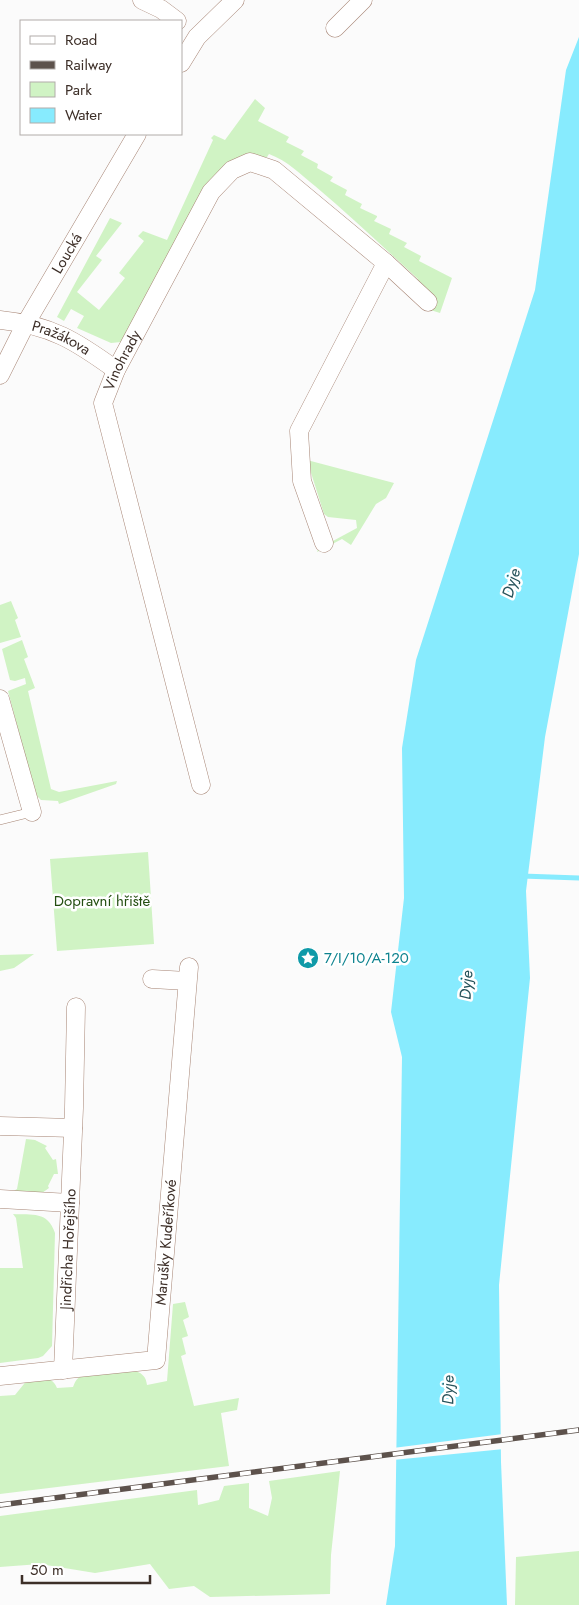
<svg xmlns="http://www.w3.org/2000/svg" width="579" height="1605" font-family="Jost,sans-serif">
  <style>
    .green { fill: #d0f3c4 }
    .water { fill: #87ebfe }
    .pier { fill: #fbfbfb }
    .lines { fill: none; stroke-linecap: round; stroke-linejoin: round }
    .stream { stroke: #87ebfe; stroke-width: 5 }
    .lane-casing { stroke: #a78575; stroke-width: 10 }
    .street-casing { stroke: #a78575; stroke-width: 19 }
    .lane { stroke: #fff; stroke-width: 9 }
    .street { stroke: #fff; stroke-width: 18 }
    .rail-casing { stroke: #5d524c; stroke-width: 5.5 }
    .rail { stroke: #fff; stroke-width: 4; stroke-dasharray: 11; stroke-linecap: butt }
    .labels { text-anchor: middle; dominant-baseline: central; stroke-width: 5; stroke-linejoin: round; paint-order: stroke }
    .street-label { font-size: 15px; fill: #3d2f28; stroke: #fff }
    .park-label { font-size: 15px; fill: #234e10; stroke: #fff }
    .culture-label { font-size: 15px; fill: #0d838f; stroke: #fff; text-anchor: start }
    .water-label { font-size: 16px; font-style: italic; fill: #26535b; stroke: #fff }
  </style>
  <rect width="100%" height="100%" fill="#fbfbfb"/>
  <!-- green -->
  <path class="green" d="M255 99 265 108 258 121 289 137 286 142 304 151 301 155 318 164 317 168 333 177 330 181 347 190 345 195 362 204 360 208 377 216V217L374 221 391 229 389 234 407 243 404 247 421 256 419 261 452 278 440 313 424 308 416 282 418 279C384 248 351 216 315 186 300 174 288 161 269 154L267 157 242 158 121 342 111 343 77 328 84 316 71 309 64 321 57 317 110 218 122 223 96 256 102 260 77 292 99 310 125 278 119 273 144 241 138 236 143 231 167 240 213 140 211 138 214 135 225 140Z
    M307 460 394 483 386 498 376 504 351 545 342 539 317 552 318 549 357 528 356 520 328 517 324 514Z
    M11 601 18 618 15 620 21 637 0 643V605Z
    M22 640 28 657 24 659 35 688 28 691 51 789 59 792 117 781 116 784 59 804 58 801 41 800 35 794 8 691 26 684 25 678 15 681 10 680 2 649Z
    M148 852 154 944 57 951 50 859Z
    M34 954 14 968 0 971V955Z
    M26 1139 35 1140 47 1146 45 1148 53 1160 56 1159 58 1174H54L48 1186 49 1188 42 1193 12 1192 17 1189Z
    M13 1214C32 1215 48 1211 55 1233L52 1346 43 1356 38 1358 0 1363V1268H23L16 1218Z
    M185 1302 189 1317 183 1320 188 1336 182 1338 186 1354 181 1356 194 1406 239 1398 237 1410 221 1413 229 1466 0 1494V1396L15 1395 28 1379C40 1378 52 1375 57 1388L73 1387C76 1379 79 1376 87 1373L136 1371C143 1374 146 1377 147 1385L167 1381 173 1304Z
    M340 1471 331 1555 330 1594 210 1597 194 1586 169 1589 150 1564 95 1573 40 1564 0 1567V1516L197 1490 198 1505 219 1500 224 1486 249 1483V1508L268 1516 272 1498 269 1481Z
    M579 1551V1605H515L516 1557Z"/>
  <!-- water -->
  <path class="water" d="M579 37V554L545 737 526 891 530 978 499 1285 501 1462 507 1605H386L395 1546 402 1057 391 1012 404 898 402 748 416 660 535 290 566 70Z"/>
  <!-- pier -->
  <path class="pier" d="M503 1434 504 1449 393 1460V1448Z"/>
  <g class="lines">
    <!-- stream -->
    <path class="stream" d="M522 876 579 878"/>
    <!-- lane casing -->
    <g class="lane-casing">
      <path id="lane" d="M0 820 32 812"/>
    </g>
    <!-- street casing -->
    <g class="street-casing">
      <g id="street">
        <path d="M142 0 161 9 177 21"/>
        <path d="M335 28 363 0"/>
        <path d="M181 63 197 37 235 0"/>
        <path id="s1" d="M0 320C51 325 76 341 116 370"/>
        <path id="s2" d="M0 375 26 323 137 134"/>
        <path d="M324 543 302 481 299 431 386 263"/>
        <path d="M0 699 32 812"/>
        <path id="s3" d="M201 785 103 403 116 370 211 192 232 170 250 162 274 170 386 263 428 302"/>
        <path d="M152 979 187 981"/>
        <path d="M0 1126 73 1128"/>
        <path d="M0 1199 70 1203"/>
        <path id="s4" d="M63 1370 74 1108 76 1007"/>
        <path id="s5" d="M0 1376 156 1360 189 967"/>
      </g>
    </g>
    <!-- lane -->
    <use href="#lane" class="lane"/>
    <!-- street -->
    <use href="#street" class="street"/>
    <!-- rail casing -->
    <g class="rail-casing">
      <path id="rail" d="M0 1505 579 1430"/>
    </g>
    <!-- rail -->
    <use href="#rail" class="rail"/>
  </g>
  <!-- icons -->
  <defs>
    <g id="sight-disc" transform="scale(1.125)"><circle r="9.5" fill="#0f9aa8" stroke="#fff"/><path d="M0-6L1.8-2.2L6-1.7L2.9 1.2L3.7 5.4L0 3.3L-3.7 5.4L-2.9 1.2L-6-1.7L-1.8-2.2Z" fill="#fff"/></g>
  </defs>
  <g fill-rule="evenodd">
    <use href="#sight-disc" x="308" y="958"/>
  </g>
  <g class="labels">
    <!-- street labels -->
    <g class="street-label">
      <text stroke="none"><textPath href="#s2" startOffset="139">Loucká</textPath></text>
      <text stroke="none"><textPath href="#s1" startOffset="64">Pražákova</textPath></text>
      <text stroke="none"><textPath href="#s3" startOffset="441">Vinohrady</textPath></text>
      <text stroke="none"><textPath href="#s5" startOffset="275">Marušky Kudeříkové</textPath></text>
      <text stroke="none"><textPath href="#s4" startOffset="121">Jindřicha Hořejšího</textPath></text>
    </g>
    <!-- park labels -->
    <g class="park-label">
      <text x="102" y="901">Dopravní hřiště</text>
    </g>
    <!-- culture labels -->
    <g class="culture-label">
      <text x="324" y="958">7/I/10/A-120</text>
    </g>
    <!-- water labels -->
    <g class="water-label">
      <text transform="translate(511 583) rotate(-74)">Dyje</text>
      <text transform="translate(466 985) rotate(-86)">Dyje</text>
      <text transform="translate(448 1390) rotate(-89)">Dyje</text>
    </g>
  </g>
  <!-- legend -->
  <rect x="20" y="20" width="162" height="115" fill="#ffffff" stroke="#b1aca9"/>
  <rect x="30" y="36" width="25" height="8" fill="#ffffff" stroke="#b1aca9"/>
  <text x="65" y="45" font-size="15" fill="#3d2f28">Road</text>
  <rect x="30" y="61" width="25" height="8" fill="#5d524c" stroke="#b1aca9"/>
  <text x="65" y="70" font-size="15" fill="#3d2f28">Railway</text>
  <rect x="30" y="82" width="25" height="15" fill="#d0f3c4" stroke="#b1aca9"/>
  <text x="65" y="95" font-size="15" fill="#3d2f28">Park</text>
  <rect x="30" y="108" width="25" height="15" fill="#87ebfe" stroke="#b1aca9"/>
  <text x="65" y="120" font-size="15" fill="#3d2f28">Water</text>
  <!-- scale -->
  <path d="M22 1575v8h128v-8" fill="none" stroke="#3d2f28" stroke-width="2.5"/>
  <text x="30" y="1575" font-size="15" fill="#3d2f28" stroke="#ffffff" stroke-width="4" paint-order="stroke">50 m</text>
</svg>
